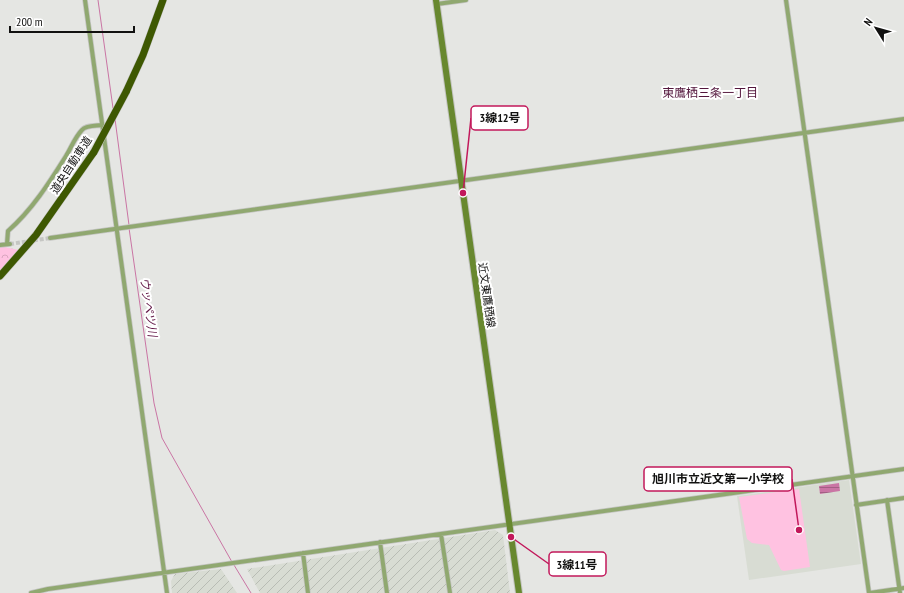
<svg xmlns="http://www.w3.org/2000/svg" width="904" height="593" font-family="'PT Sans Narrow','Noto Sans JP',sans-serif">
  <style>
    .built { fill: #d8dcd3 }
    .industrial { fill: url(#industrial-furrows) }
    .forest { fill: url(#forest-crowns) }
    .park { fill: #ffc2e1 }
    .water { fill: url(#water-rules) }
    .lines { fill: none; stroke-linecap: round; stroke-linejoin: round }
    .stream { stroke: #ca75a4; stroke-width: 1 }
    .street-tunnel { stroke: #c5c6c3; stroke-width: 4; stroke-dasharray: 4 2; stroke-linecap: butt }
    .street-casing { stroke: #c3c4c1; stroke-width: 5.5 }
    .secondary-casing { stroke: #c3c4c1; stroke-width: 8 }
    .highway-casing { stroke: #c3c4c1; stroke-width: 8 }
    .street { stroke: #90a870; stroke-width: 4 }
    .secondary { stroke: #68882f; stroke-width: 6 }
    .highway { stroke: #3e5802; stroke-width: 7 }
    .highway-bridge-casing { stroke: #c3c4c1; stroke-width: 8; stroke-linecap: butt }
    .highway-bridge { stroke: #3e5802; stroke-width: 7 }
    .labels { text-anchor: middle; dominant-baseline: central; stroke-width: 4; stroke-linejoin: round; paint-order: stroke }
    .street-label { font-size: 11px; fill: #111110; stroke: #fff }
    .neighbourhood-label { font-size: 12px; fill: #53163c; stroke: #fff }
    .water-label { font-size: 12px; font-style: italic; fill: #611545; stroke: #fff }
    .leader { fill: none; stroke: #c2185b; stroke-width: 1.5 }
    .callout-dot { fill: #c2185b; stroke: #fff; stroke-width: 1.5 }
    .callout { fill: #fff; stroke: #c2185b; stroke-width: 1.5 }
    .callout-label { font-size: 12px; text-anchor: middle; font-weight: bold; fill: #111110 }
  </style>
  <defs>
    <pattern id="industrial-furrows" width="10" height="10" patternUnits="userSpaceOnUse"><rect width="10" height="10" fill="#d8dcd3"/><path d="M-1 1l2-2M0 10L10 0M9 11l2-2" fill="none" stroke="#b8bcb4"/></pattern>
    <pattern id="forest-crowns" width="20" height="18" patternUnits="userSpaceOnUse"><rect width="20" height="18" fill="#ffc2e1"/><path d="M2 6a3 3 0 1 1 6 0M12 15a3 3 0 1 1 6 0" fill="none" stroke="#daa6c0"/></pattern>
    <pattern id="water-rules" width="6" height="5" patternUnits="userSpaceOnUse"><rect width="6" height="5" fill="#ca75a4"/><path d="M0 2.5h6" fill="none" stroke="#a35f84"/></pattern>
  </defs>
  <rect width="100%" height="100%" fill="#e5e6e3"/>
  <!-- built -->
  <path class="built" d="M849 480 861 564 749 580 737 496Z"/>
  <!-- industrial -->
  <path class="industrial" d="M495 530 503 535 510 593H260L247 569Z
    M221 569 237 593H172L171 581 175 574Z"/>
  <!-- forest -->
  <path class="forest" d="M0 246 19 250 0 270Z"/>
  <!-- park -->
  <path class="park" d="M799 489 810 567 784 571 781 570 769 545 752 543 747 539 739 497Z"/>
  <!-- water -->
  <path class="water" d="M839 483 840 491 820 494 819 486Z"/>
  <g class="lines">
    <!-- stream -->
    <path class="stream" d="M98 0 113 108
      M115 119 129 225
      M129 228 154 403 162 438 232 562
      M234 565 251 593"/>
    <!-- street-tunnel -->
    <path class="street-tunnel" d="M10 244 50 238"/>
    <!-- street casing -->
    <g class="street-casing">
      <path id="street" d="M85 0 167 593
        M786 0 869 593
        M437 4 466 0
        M50 238 904 119
        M7 244 8 231C32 210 49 183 66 156 71 148 75 137 82 130 86 125 96 126 102 125
        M0 245 10 244
        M887 500 900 593
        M856 505 904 498
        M441 534 450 593
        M380 542 387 593
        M303 553 308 593
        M31 593 48 589 904 469
        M870 593 904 588"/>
    </g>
    <!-- secondary casing -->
    <g class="secondary-casing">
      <path id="secondary" d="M436 0 519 593"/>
    </g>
    <!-- highway casing -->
    <g class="highway-casing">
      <path id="highway" d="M126 92 143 55 163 0
        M0 276 36 235 94 152"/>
    </g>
    <!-- street -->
    <use href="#street" class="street"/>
    <!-- secondary -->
    <use href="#secondary" class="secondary"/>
    <!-- highway -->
    <use href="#highway" class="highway"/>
    <!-- highway-bridge casing -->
    <g class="highway-bridge-casing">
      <path id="highway-bridge" d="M94 152 126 92"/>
    </g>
    <!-- highway-bridge -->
    <use href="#highway-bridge" class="highway-bridge"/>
  </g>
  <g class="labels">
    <!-- street labels -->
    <g class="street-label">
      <text transform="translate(71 165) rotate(-57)">道央自動車道</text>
      <text transform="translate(487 295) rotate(82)">近文東鷹栖線</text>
    </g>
    <!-- neighbourhood labels -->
    <g class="neighbourhood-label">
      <text x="710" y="92">東鷹栖三条一丁目</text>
    </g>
    <!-- water labels -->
    <g class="water-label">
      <text transform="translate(149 307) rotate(82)">ウッペツ川</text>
    </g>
  </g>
  <!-- callouts -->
  <path class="leader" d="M463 193L471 118M799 530L792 479M511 537L549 564"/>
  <g class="callout-dot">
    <circle cx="463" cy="193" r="4"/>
    <circle cx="799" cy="530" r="4"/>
    <circle cx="511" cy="537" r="4"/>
  </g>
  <g class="callout">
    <rect x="471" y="106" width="57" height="24" rx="4"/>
    <rect x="644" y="467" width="148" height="24" rx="4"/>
    <rect x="549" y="552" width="57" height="24" rx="4"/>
  </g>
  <g class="callout-label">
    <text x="500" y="122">3線12号</text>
    <text x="718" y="483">旭川市立近文第一小学校</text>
    <text x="577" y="569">3線11号</text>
  </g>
  <!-- north arrow -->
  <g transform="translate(876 28) rotate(307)" stroke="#ffffff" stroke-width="3" paint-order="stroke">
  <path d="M0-3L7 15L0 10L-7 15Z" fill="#111110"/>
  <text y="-6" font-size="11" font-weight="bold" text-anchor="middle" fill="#111110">N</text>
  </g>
  <!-- scale -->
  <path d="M10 26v6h124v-6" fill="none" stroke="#111110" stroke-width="2"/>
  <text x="16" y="26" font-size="12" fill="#111110" stroke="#ffffff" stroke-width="3" paint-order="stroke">200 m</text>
</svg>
